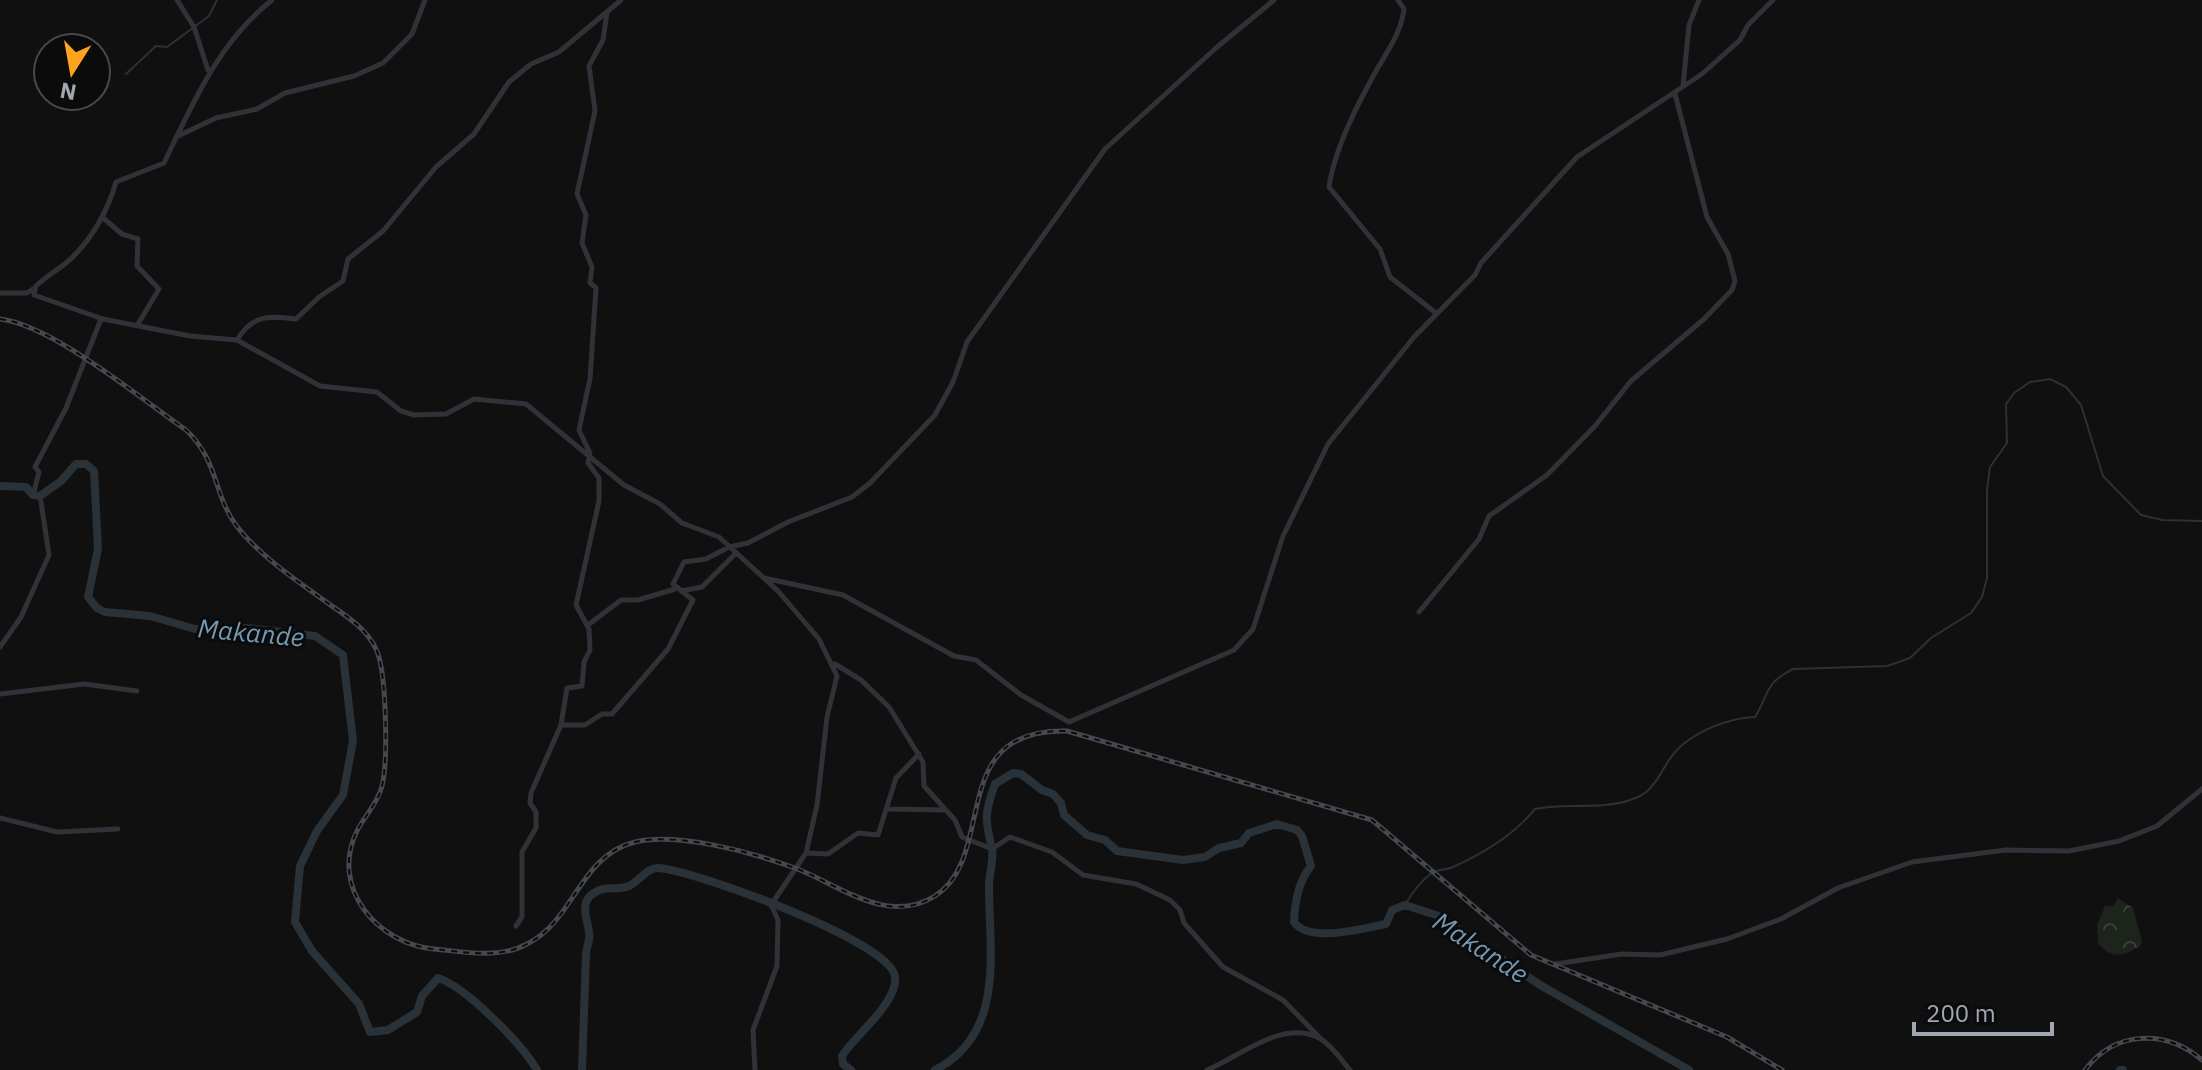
<svg xmlns="http://www.w3.org/2000/svg" width="2202" height="1070" font-family="'IBM Plex Sans',sans-serif">
  <style>
    .forest { fill: url(#forest-crowns) }
    .lines { fill: none; stroke-linecap: round; stroke-linejoin: round }
    .stream { stroke: #283238; stroke-width: 2 }
    .river { stroke: #283238; stroke-width: 8 }
    .street { stroke: #313237; stroke-width: 5 }
    .rail-casing { stroke: #45484e; stroke-width: 5 }
    .rail { stroke: #0b0b0c; stroke-width: 2; stroke-dasharray: 6; stroke-linecap: butt }
    .labels { text-anchor: middle; dominant-baseline: central; stroke-width: 6; stroke-linejoin: round; paint-order: stroke }
    .water-label { font-size: 26px; font-style: italic; fill: #7499b2; stroke: #0b0b0c }
  </style>
  <defs>
    <pattern id="forest-crowns" width="20" height="18" patternUnits="userSpaceOnUse" patternTransform="scale(2)"><rect width="20" height="18" fill="#1c241c"/><path d="M2 6a3 3 0 1 1 6 0M12 15a3 3 0 1 1 6 0" fill="none" stroke="#3a413b"/></pattern>
  </defs>
  <rect width="100%" height="100%" fill="#101011"/>
  <!-- forest -->
  <path class="forest" d="M2118 898 2133 908 2142 942 2140 946C2123 957 2111 959 2098 943L2097 925 2105 906H2114Z"/>
  <g class="lines">
    <!-- stream -->
    <path class="stream" d="M126 74 156 46 167 47 209 16 217 0
      M1405 905C1412 893 1422 879 1434 872 1440 869 1447 870 1453 867 1484 853 1514 835 1535 809 1570 802 1604 812 1638 797 1653 791 1661 772 1669 760 1686 734 1726 718 1755 717 1770 692 1765 683 1793 669L1887 666 1910 658 1931 638 1971 613 1982 597 1987 578V490L1990 467 2007 443 2006 404 2014 393 2030 382 2050 379 2066 387 2081 405 2103 476 2141 515 2162 520 2202 521"/>
    <!-- river -->
    <path class="river" d="M0 486 26 487 33 495 40 496 61 481 76 464H86L94 471 98 549 88 597 97 608 105 612 150 616 195 629 247 628 315 636 343 655 353 741 343 795 317 831 300 866 295 922 312 951 359 1004 370 1032 388 1030 417 1012 422 996 438 978C466 987 522 1044 537 1070
      M582 1070C583 1032 585 994 586 955 586 947 591 940 589 932 587 918 579 902 594 893 604 885 618 891 629 886 639 881 648 867 659 868 696 871 892 942 895 977 898 1003 854 1036 842 1056L843 1064 851 1070
      M935 1070C1006 1034 989 952 989 886 989 875 994 860 992 849 985 819 984 814 995 784L1013 773 1021 774 1042 790 1053 794 1061 803 1064 815 1087 835 1105 840 1117 851 1183 860 1205 857 1219 848 1241 843 1249 833 1277 824 1297 830 1302 836 1311 866C1298 882 1295 902 1294 922 1310 944 1363 928 1386 924L1392 910 1405 905 1439 916 1540 985 1689 1070
      M2120 1070H2123"/>
    <!-- street -->
    <path class="street" d="M177 0 194 27 208 70
      M272 0C218 43 193 103 164 163L116 182C108 211 90 243 66 263 56 271 45 277 36 286L34 295 103 319 190 336 237 340 320 386 377 392 401 411 414 415 446 414 474 399 526 404 624 485 660 504 682 523 719 537 778 591 819 639 837 676 827 717 817 805 806 853 771 905 778 920 777 966 753 1030 755 1070
      M1398 0 1404 9C1401 36 1382 58 1370 82 1353 113 1334 152 1329 187L1380 249 1390 277 1436 313
      M1683 86 1689 25 1699 0
      M176 137 216 118 257 109 285 93 354 76 383 63 412 34 425 0
      M102 217 122 234 138 239 137 266 159 289 138 324
      M0 293H27L33 289
      M237 340C253 314 269 316 296 319L319 297 343 281 348 259 383 231 436 167 474 134 509 82 531 64 559 52 621 0
      M764 578 843 595 954 656 976 660 1021 695 1069 722 1234 650 1253 629 1283 536 1328 444 1414 337 1475 275 1481 263 1577 157 1702 74 1740 40 1748 25 1773 0
      M681 591 702 587 735 554
      M1419 612 1479 539 1489 516 1547 475 1595 426 1631 381 1704 319 1732 290 1735 281 1728 254 1707 217 1675 94
      M588 625 621 600H638L675 589
      M0 647 21 617 49 555 40 495H33L39 472 35 467 66 408 101 319
      M835 664 861 680 889 707 923 762 924 786 955 820 962 837 992 849 1010 837 1052 852 1083 875 1136 884 1170 900 1180 910 1184 923 1223 967 1283 1000 1320 1038
      M0 694 84 684 137 691
      M561 725H585L602 714H612L668 649 693 600 673 584 684 562 706 559 729 547 748 543 788 522 852 497 870 483 935 415 953 382 967 342 1105 149 1216 48 1274 0
      M889 809 943 810
      M0 818 57 832 118 829
      M806 853 828 854 858 833 878 835 896 778 919 754
      M516 926 522 917V852L536 828V812L530 803 531 793 561 725 567 688 582 686 584 662 590 650 589 629 576 605 599 501V478L588 463 590 453 579 430 590 379 596 288 590 283 592 267 582 243 586 215 577 194 595 111 589 66 603 40 607 13
      M1555 964 1622 954 1660 955 1727 939 1781 919 1838 888 1912 862 2006 850 2069 851 2119 841 2157 826 2202 789
      M1207 1070C1239 1057 1282 1019 1319 1038 1331 1044 1342 1061 1350 1070"/>
    <!-- rail casing -->
    <g class="rail-casing">
      <path id="rail" d="M0 319C52 325 140 398 186 430 219 461 213 494 236 525 255 551 291 577 318 596 339 612 365 625 376 649 387 671 388 762 382 786 378 803 365 815 357 831 329 888 378 944 434 949 464 952 500 959 527 944 575 920 579 856 635 842 677 832 751 852 792 867 836 882 886 927 935 896 999 855 944 728 1067 731L1372 820 1531 955 1727 1037 1782 1070
        M2085 1070C2115 1030 2166 1029 2202 1060"/>
    </g>
    <!-- rail -->
    <use href="#rail" class="rail"/>
  </g>
  <g class="labels">
    <!-- water labels -->
    <g class="water-label">
      <text transform="translate(251 632) rotate(5)">Makande</text>
      <text transform="translate(1481 947) rotate(33)">Makande</text>
    </g>
  </g>
  <!-- north arrow -->
  <g transform="translate(72 72) rotate(191)"><circle r="38" fill="#0b0b0c" stroke="#47494f" stroke-width="2"/>
  <path d="M0-6L14 30L0 20L-14 30Z" fill="#fea31c"/>
  <text y="-12" font-size="22" font-weight="bold" text-anchor="middle" fill="#a0a7b3">N</text>
  </g>
  <!-- scale -->
  <path d="M1914 1022v12h138v-12" fill="none" stroke="#a0a7b3" stroke-width="4"/>
  <text x="1926" y="1022" font-size="24" fill="#a0a7b3" stroke="#0b0b0c" stroke-width="6" paint-order="stroke">200 m</text>
</svg>
